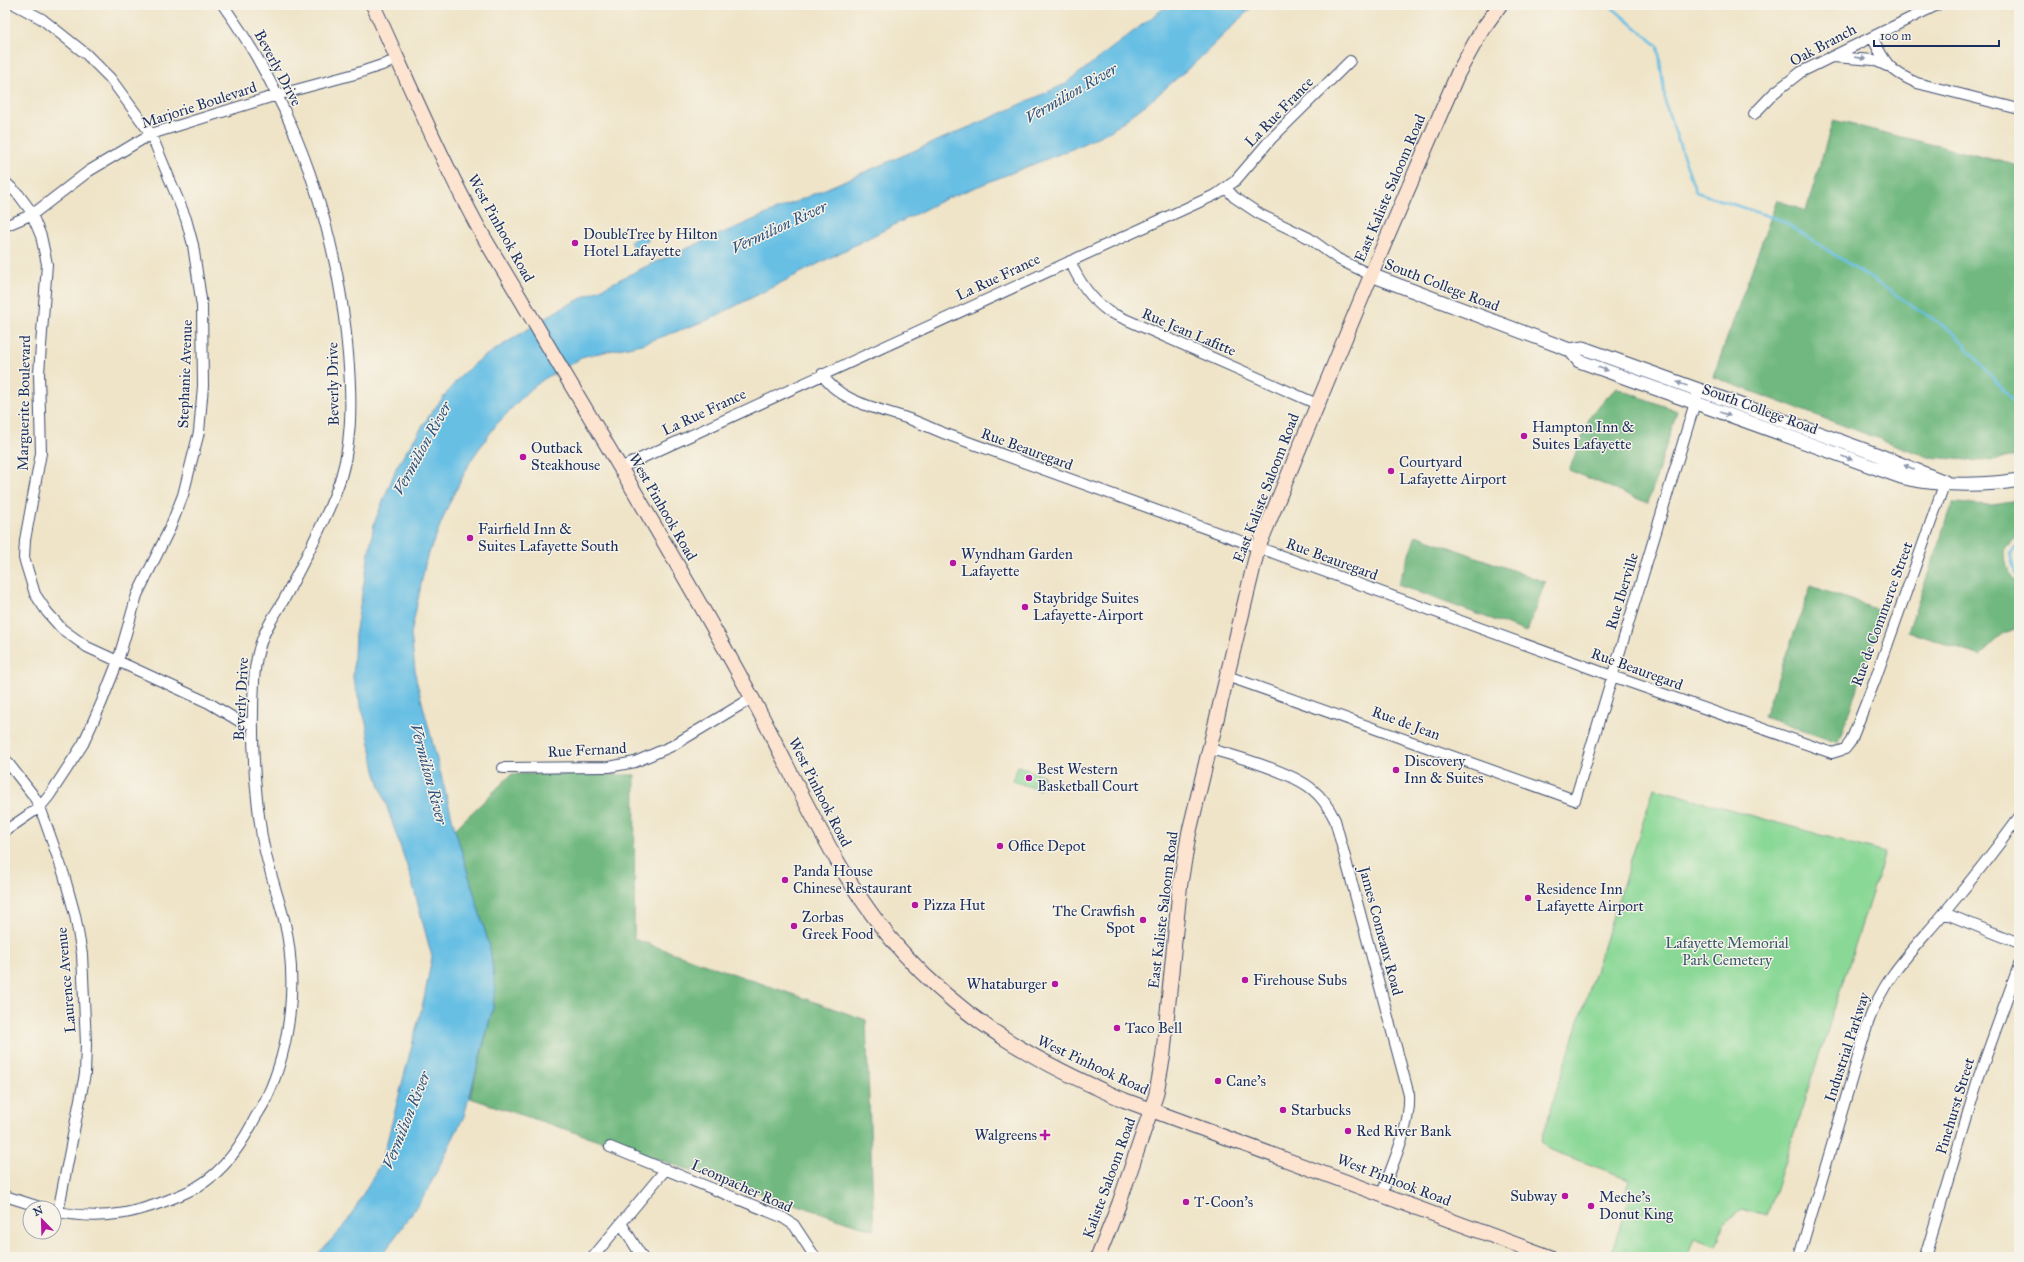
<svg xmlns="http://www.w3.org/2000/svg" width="2024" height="1262" font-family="'IM FELL Great Primer',serif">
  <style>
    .green { fill: #8ad896; stroke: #52847a }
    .forest { fill: #6fb87f; stroke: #45746e }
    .water { fill: #67bfe4; stroke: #4177a1 }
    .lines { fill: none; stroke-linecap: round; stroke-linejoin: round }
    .stream { stroke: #67bfe4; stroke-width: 2.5 }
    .minor-casing { stroke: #3b4a6e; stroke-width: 12 }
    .tertiary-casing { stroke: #3b4a6e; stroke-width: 15 }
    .secondary-casing { stroke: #3b4a6e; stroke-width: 16 }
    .minor { stroke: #fff; stroke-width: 10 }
    .tertiary { stroke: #fff; stroke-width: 13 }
    .secondary { stroke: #fde4d0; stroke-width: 14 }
    .oneway { fill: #8d97ae }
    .poi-dot { fill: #b5179e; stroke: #f7f3e8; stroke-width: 1.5 }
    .labels { text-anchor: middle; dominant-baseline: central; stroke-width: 3; stroke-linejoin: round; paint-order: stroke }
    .street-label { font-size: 15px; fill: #1b2f5e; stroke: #f7f3e8 }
    .poi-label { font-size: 15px; fill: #1b2f5e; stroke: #f7f3e8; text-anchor: start }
    .park-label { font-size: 15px; fill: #37596c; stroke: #f7f3e8 }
    .water-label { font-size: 16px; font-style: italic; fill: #2e5380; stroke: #f7f3e8 }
  </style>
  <rect width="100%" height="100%" fill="#f7f3e8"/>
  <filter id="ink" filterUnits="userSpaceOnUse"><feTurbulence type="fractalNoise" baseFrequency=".025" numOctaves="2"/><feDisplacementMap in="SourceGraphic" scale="8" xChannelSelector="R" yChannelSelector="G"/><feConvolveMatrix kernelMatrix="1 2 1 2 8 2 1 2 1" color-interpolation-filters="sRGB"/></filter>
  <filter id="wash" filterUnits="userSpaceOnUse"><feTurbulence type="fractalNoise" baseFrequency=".012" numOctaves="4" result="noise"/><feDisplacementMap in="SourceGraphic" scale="16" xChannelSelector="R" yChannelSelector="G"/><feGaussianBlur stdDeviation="0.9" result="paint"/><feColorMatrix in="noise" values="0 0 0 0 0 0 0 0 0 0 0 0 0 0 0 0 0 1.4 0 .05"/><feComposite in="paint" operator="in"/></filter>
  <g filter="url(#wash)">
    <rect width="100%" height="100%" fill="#efe4c8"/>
    <!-- green -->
    <path class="green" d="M1018 766 1044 776 1039 790 1013 781Z
      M1654 788 1885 853 1767 1216 1742 1209 1724 1223 1716 1246 1694 1238 1687 1257H1610L1629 1200 1624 1198 1629 1179 1548 1149 1542 1143 1543 1133Z"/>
    <!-- forest -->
    <path class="forest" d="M1833 120 2019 166V456L1982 461 1928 457 1713 377 1777 200 1806 211Z
      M1616 388 1677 411 1648 503 1569 470 1591 414Z
      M2019 501V534L2004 550 2011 577 2019 584V627L2003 634 1980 656 1908 631 1953 503 1992 505Z
      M1416 535 1545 582 1527 632 1398 585Z
      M1811 586 1884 612 1838 743 1764 717Z
      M512 774 635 775 634 939 866 1020 874 1230 470 1098 493 1008 495 985 490 948 455 829Z"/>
    <!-- water -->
    <path class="water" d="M1168 5H1254L1198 60 1153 99 1112 130 1072 149 943 200 708 320 642 344 585 356 544 379 527 392 496 425 471 460 448 506 426 560 411 634 416 679 455 829 490 948 495 985 493 1008 464 1116 426 1193 381 1257H315L346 1224 382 1161 424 999 432 957 411 878 375 771 366 723 353 678 355 635 374 524 397 466 431 413 461 375 482 358 560 309 653 263 1002 113 1065 84Z
      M642 235 648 237V241L634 249 630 241Z"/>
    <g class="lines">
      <!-- stream -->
      <path class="stream" d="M1609 5 1658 46 1666 106 1696 192 1783 221 1953 332 2019 408
        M2019 544 2011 553 2016 574 2019 577"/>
    </g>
  </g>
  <g filter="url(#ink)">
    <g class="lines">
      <!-- minor casing -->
      <g class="minor-casing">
        <path id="minor" d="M1872 37C1885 63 1889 71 1917 83L2019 109
          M1833 57 1874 60 1887 66
          M1754 114 1774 93 1801 72 1937 5
          M5 182 19 195 30 210 41 236 47 264 39 373 41 453 25 540 24 558 35 594 47 612 62 629 87 647 209 703 239 721 252 724
          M1226 188 1234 197 1261 215 1309 238 1338 259 1371 275
          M5 226 33 214 89 171 151 134 277 95 355 74 397 60
          M1070 261C1079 282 1091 299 1109 312L1317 404
          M822 374C839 403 882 409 912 420 923 424 935 430 946 434L1612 676 1832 753 1845 749 1851 741 1875 680 1945 482
          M620 468 1217 194 1235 181 1271 139 1350 61
          M1227 676 1575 800 1697 396
          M1210 749C1236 756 1294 773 1313 790 1323 798 1329 808 1335 820L1409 1095C1411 1126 1392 1164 1382 1194
          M5 759 33 795 40 807 64 875 75 915 82 954 86 1044 85 1074 58 1212
          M503 768 609 767 635 762 672 746 752 698
          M5 831 40 807 49 796 83 744 101 704 118 661 137 595 170 528 183 495 199 432 203 386 202 306 193 245 186 219 151 134 110 78 86 54 42 19 16 5
          M1944 913 2019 943
          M610 1147 782 1217 794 1225 815 1257
          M5 1196 43 1208
          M54 1211C103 1222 140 1213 185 1193 216 1180 236 1154 252 1124 256 1115 262 1108 266 1099 292 1044 298 978 284 919 277 892 267 865 262 837 254 786 251 733 254 681 255 660 260 639 271 621 277 610 284 601 289 590 305 559 322 527 335 494 353 451 352 401 348 354 338 230 296 107 223 5
          M621 1223 642 1257
          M593 1257 666 1169
          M1799 1257 1868 1023C1884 976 1913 950 1944 913 1970 882 1995 850 2019 817
          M1925 1257 1979 1076 2019 965"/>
      </g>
      <!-- tertiary casing -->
      <g class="tertiary-casing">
        <path id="tertiary" d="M1371 275 1570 350 1583 348 1876 454 1945 482
          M1570 350 1579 361 1901 477C1934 486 1985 486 2019 480"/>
      </g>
      <!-- secondary casing -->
      <g class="secondary-casing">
        <path id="secondary" d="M373 5C407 79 439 155 478 227 492 252 508 277 523 303 588 415 656 525 719 638 739 674 759 709 777 746 814 819 849 894 905 955 968 1024 1039 1063 1124 1100L1550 1257
          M1098 1257 1119 1204 1156 1095 1163 1057 1180 886 1189 833 1258 548 1377 261 1458 73 1482 30 1500 5"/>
      </g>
      <!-- minor -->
      <use href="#minor" class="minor"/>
      <!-- tertiary -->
      <use href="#tertiary" class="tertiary"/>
      <!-- secondary -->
      <use href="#secondary" class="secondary"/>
    </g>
    <!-- one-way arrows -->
    <defs><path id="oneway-solid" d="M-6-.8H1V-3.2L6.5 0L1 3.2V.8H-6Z"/></defs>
    <g class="oneway">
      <use href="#oneway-solid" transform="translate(1860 58) rotate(8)"/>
      <use href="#oneway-solid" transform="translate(1603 369) rotate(19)"/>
      <use href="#oneway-solid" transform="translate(1682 384) rotate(-160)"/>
      <use href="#oneway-solid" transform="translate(1725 414) rotate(20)"/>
      <use href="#oneway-solid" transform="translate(1847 458) rotate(20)"/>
      <use href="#oneway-solid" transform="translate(1909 467) rotate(-159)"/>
    </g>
  </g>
  <!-- markers -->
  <g class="poi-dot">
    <circle cx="575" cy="243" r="4"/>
    <circle cx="1524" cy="436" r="4"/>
    <circle cx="523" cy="457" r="4"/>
    <circle cx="1391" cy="471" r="4"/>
    <circle cx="470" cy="538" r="4"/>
    <circle cx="953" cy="563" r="4"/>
    <circle cx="1025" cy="607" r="4"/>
    <circle cx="1396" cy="770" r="4"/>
    <circle cx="1029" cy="778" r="4"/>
    <circle cx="1000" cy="846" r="4"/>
    <circle cx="785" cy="880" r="4"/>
    <circle cx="1528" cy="898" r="4"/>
    <circle cx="915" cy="905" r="4"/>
    <circle cx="1143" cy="920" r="4"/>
    <circle cx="794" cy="926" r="4"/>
    <circle cx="1245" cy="980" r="4"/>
    <circle cx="1055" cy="984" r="4"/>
    <circle cx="1117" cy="1028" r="4"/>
    <circle cx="1218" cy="1081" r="4"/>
    <circle cx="1283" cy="1110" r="4"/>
    <circle cx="1348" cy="1131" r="4"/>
    <path d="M1043 1129h4v4h4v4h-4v4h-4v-4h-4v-4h4z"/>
    <circle cx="1565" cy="1196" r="4"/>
    <circle cx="1186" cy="1202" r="4"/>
    <circle cx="1591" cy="1206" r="4"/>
  </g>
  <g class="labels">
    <!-- street labels -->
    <g class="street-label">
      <text transform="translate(1823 45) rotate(-28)">Oak Branch</text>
      <text transform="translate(278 68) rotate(62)">Beverly Drive</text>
      <text transform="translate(199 105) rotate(-18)">Marjorie Boulevard</text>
      <text transform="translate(1279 112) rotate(-46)">La Rue France</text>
      <text transform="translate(1390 188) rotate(-67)">East Kaliste Saloom Road</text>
      <text transform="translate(501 228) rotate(61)">West Pinhook Road</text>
      <text transform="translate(998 277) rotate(-25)">La Rue France</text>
      <text transform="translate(1442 285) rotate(21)">South College Road</text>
      <text transform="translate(1189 332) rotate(23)">Rue Jean Lafitte</text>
      <text transform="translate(185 374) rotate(-88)">Stephanie Avenue</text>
      <text transform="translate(333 384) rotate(-91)">Beverly Drive</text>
      <text transform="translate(24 403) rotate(-89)">Marguerite Boulevard</text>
      <text transform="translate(1760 409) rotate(20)">South College Road</text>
      <text transform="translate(704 412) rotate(-25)">La Rue France</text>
      <text transform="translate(1027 449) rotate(20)">Rue Beauregard</text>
      <text transform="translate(1266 488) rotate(-69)">East Kaliste Saloom Road</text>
      <text transform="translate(663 507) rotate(60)">West Pinhook Road</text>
      <text transform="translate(1332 559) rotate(20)">Rue Beauregard</text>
      <text transform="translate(1622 591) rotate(-73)">Rue Iberville</text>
      <text transform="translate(1882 614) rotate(-70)">Rue de Commerce Street</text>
      <text transform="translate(1637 669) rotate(20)">Rue Beauregard</text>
      <text transform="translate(241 699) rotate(-87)">Beverly Drive</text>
      <text transform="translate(1406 723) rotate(20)">Rue de Jean</text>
      <text transform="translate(587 750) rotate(-3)">Rue Fernand</text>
      <text transform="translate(820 792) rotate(63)">West Pinhook Road</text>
      <text transform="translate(1163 910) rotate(-83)">East Kaliste Saloom Road</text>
      <text transform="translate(1381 931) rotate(75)">James Comeaux Road</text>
      <text transform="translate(66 980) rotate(-95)">Laurence Avenue</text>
      <text transform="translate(1847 1047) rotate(-72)">Industrial Parkway</text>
      <text transform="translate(1093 1065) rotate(25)">West Pinhook Road</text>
      <text transform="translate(1955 1106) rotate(-73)">Pinehurst Street</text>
      <text transform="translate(1109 1178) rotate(-70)">Kaliste Saloom Road</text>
      <text transform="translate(1394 1180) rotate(21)">West Pinhook Road</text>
      <text transform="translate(742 1186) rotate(24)">Leonpacher Road</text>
    </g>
    <!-- poi labels -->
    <g class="poi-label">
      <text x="583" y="234">DoubleTree by Hilton<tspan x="583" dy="17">Hotel Lafayette</tspan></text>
      <text x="1532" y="427">Hampton Inn &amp;<tspan x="1532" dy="17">Suites Lafayette</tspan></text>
      <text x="531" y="448">Outback<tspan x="531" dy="17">Steakhouse</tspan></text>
      <text x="1399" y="462">Courtyard<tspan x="1399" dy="17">Lafayette Airport</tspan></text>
      <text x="478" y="529">Fairfield Inn &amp;<tspan x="478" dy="17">Suites Lafayette South</tspan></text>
      <text x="961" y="554">Wyndham Garden<tspan x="961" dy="17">Lafayette</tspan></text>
      <text x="1033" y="598">Staybridge Suites<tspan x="1033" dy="17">Lafayette-Airport</tspan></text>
      <text x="1404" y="761">Discovery<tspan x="1404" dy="17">Inn &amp; Suites</tspan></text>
      <text x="1037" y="769">Best Western<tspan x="1037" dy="17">Basketball Court</tspan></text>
      <text x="1008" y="846">Office Depot</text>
      <text x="793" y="871">Panda House<tspan x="793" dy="17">Chinese Restaurant</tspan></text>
      <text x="1536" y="889">Residence Inn<tspan x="1536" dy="17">Lafayette Airport</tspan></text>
      <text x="923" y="905">Pizza Hut</text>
      <text x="1135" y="911" text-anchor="end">The Crawfish<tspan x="1135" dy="17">Spot</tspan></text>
      <text x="802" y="917">Zorbas<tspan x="802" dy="17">Greek Food</tspan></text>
      <text x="1253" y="980">Firehouse Subs</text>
      <text x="1047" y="984" text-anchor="end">Whataburger</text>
      <text x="1125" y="1028">Taco Bell</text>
      <text x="1226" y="1081">Cane's</text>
      <text x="1291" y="1110">Starbucks</text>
      <text x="1356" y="1131">Red River Bank</text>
      <text x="1037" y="1135" text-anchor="end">Walgreens</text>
      <text x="1557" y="1196" text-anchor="end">Subway</text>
      <text x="1599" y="1197">Meche's<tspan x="1599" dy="17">Donut King</tspan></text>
      <text x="1194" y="1202">T-Coon's</text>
    </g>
    <!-- park labels -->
    <g class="park-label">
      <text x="1727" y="943">Lafayette Memorial<tspan x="1727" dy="17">Park Cemetery</tspan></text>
    </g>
    <!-- water labels -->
    <g class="water-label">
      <text transform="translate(1071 93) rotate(-30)">Vermilion River</text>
      <text transform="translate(779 227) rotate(-25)">Vermilion River</text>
      <text transform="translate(422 448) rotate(-61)">Vermilion River</text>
      <text transform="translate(429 774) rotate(75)">Vermilion River</text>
      <text transform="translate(406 1120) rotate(-68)">Vermilion River</text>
    </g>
  </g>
  <!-- margin -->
  <rect width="2024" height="1262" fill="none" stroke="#f7f3e8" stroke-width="20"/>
  <!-- north arrow -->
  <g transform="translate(42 1220) rotate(337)"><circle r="19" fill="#f7f3e8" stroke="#9fa5b1"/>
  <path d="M0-3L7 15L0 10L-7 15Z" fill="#b5179e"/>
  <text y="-6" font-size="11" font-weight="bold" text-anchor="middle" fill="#1b2f5e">N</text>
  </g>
  <!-- scale -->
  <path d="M1874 40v6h125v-6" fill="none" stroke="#1b2f5e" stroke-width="2"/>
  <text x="1880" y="40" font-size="12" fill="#1b2f5e" stroke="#f7f3e8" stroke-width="3" paint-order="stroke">100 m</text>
</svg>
